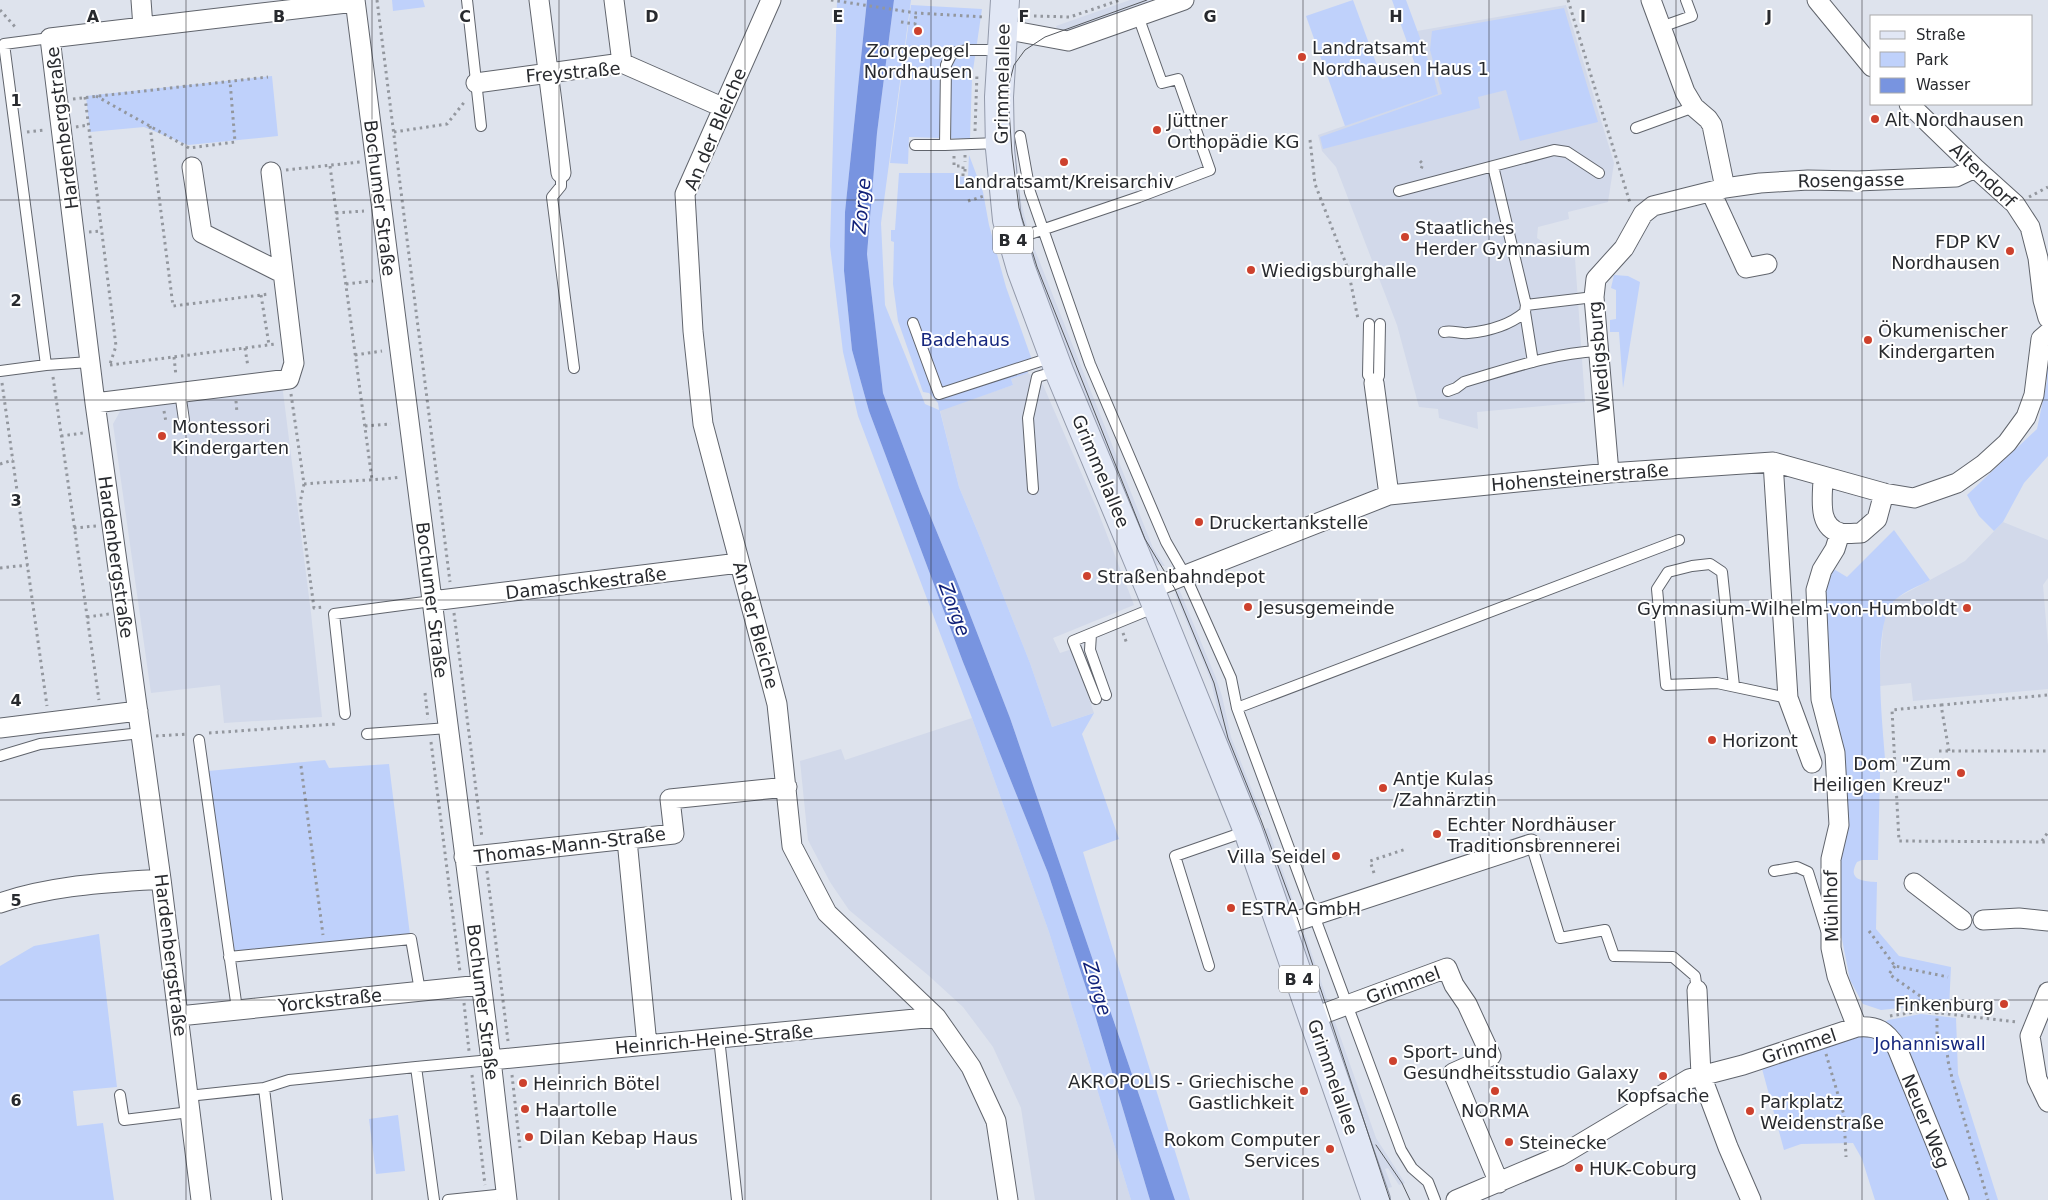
<svg xmlns="http://www.w3.org/2000/svg" width="2048" height="1200" font-family="'DejaVu Sans',sans-serif">
  <style>
    .built { fill: #d2d9ea }
    .green { fill: #bfd1fb }
    .water { fill: #7894e0 }
    .lines { fill: none; stroke-linecap: round; stroke-linejoin: round }
    .lane-casing { stroke: #60646c; stroke-width: 12 }
    .street-casing { stroke: #60646c; stroke-width: 21 }
    .primary-casing { stroke: #939aab; stroke-width: 30 }
    .path { stroke: #93979e; stroke-width: 3; stroke-dasharray: 2.5 4; stroke-linecap: butt }
    .lane { stroke: #fff; stroke-width: 10 }
    .street { stroke: #fff; stroke-width: 19 }
    .primary { stroke: #e1e7f5; stroke-width: 28 }
    .tram { stroke: #56595e; stroke-width: 1 }
    .grid { fill: none; stroke: #282a2e; stroke-width: 1; stroke-opacity: 0.55 }
    .poi-dot { fill: #cd412d; stroke: #fff; stroke-width: 2 }
    .labels { text-anchor: middle; dominant-baseline: central; stroke-width: 4; stroke-linejoin: round; paint-order: stroke }
    .shield { fill: #fff; stroke: #686a6d; stroke-width: 1 }
    .shield-label { font-size: 16px; font-weight: bold; fill: #282a2e }
    .poi-label { font-size: 18px; fill: #282a2e; stroke: #fff; text-anchor: start }
    .street-label { font-size: 18px; fill: #282a2e; stroke: #fff }
    .park-label { font-size: 18px; fill: #16277e; stroke: #fff }
    .water-label { font-size: 19px; font-style: italic; fill: #122279; stroke: #fff }
    .grid-label { font-size: 16px; text-anchor: middle; font-weight: bold; fill: #282a2e; stroke: #fff; stroke-width: 4; stroke-linejoin: round; paint-order: stroke }
  </style>
  <rect width="100%" height="100%" fill="#dee3ed"/>
  <!-- built -->
  <path class="built" d="M1130 0H1158L1070 34 1059 33 1056 26Z
    M1566 5 1614 163 1608 202 1568 212 1569 219 1538 227 1537 238 1565 257 1575 258 1585 402 1477 412 1478 429 1439 418 1438 409 1419 407 1397 325 1336 167 1322 151 1318 135 1437 94 1433 73 1417 31Z
    M1011 107 1021 202 1028 230 1022 231 1015 204Z
    M1031 240 1153 548 1165 566 1157 565 1146 550 1083 394 1025 241Z
    M1028 373 1043 385 1097 509 1134 605 1053 638 1060 653 1072 649 1094 713 1052 727 1030 663 979 535 959 487 940 410 1013 385 1011 379Z
    M282 384 311 613 322 717 224 723 220 685 151 693 113 424 123 406Z
    M2003 522 2048 540V578L2043 585 2048 646V689L1913 701 1911 683 1880 686 1879 674 1884 618 1895 599 1965 561Z
    M1179 589 1216 678 1222 696 1231 737 1262 815 1256 817 1224 739 1211 681 1175 594Z
    M972 718 1049 932 1131 1200H1035L1021 1108 993 1047 963 1007 928 975 849 910 830 882 808 840 800 761 841 749 845 760Z
    M1268 828 1297 912 1291 914 1262 830Z
    M1305 934 1329 1005 1323 1007 1300 936Z
    M1334 1019 1376 1138 1405 1183 1399 1185 1388 1168 1385 1169 1392 1187 1385 1189 1327 1021Z"/>
  <!-- green -->
  <path class="green" d="M392 0H423L425 7 393 11Z
    M837 0H867L845 212 844 271 852 350 869 411 963 662 1048 873 1095 1015 1150 1200H1131L1049 932 972 718 858 416 843 352 830 246Z
    M894 0H911L881 223 885 305 925 404 939 410 938 403 929 393 923 392 898 321 893 284 894 242 891 241V230H895L899 173H955V176L968 177 969 155 983 192 989 225 1006 287 1032 360 1025 363 1028 373 1011 379 1013 385 940 411 959 487 979 535 1030 663 1052 727 1094 713 1082 734 1119 839 1083 852 1190 1200H1175L1010 718 957 581 920 491 883 393 867 254 877 133Z
    M1353 0 1382 79 1416 67 1392 0H1406L1433 73 1438 94 1345 126 1306 16Z
    M911 5 982 9 972 77 970 139 909 137 908 164 890 163Z
    M1564 8 1598 122 1520 141 1506 90 1478 97 1480 108 1323 149 1320 137 1442 94 1430 50 1432 31Z
    M272 76 278 136 188 145 144 127 90 132 86 96Z
    M1614 275 1628 276 1640 282 1623 388 1619 332H1610V320L1616 319V290L1611 288Z
    M2046 360H2048V456L2024 483 2003 522 1994 531 1979 516 1967 495 2037 429 2047 381Z
    M1894 530 1930 580C1919 586 1905 591 1896 599 1869 621 1884 736 1886 771L1880 772 1878 860H1862L1857 862C1846 881 1865 881 1877 882L1876 929 1899 956 1951 967 1949 1008 1928 1005 1881 1010 1863 1004 1850 980 1840 929 1828 697 1820 592 1832 568 1847 577Z
    M325 760 329 768 389 764 410 935 235 953 208 771Z
    M99 934 117 1087 73 1091 77 1126 103 1123 114 1200H0V966L34 946Z
    M1921 1014 1956 1018 1958 1074 1998 1200H1965L1881 1024 1888 1020Z
    M1863 1036 1877 1037 1893 1053 1952 1200H1875L1862 1159 1853 1143 1801 1144 1784 1150 1761 1065Z
    M398 1115 405 1171 376 1174 369 1119Z"/>
  <!-- water -->
  <path class="water" d="M867 0H894L877 133 867 254 883 393 920 491 957 581 1010 718 1175 1200H1150L1095 1015 1048 873 963 662 869 411 852 350 844 271 845 212Z"/>
  <g class="lines">
    <!-- lane casing -->
    <g class="lane-casing">
      <path id="lane" d="M467 0 481 126
        M1661 27 1692 16 1686 0
        M50 38 4 44 46 365 90 362
        M1636 128 1694 107
        M1020 136 1030 192 1090 364 1166 542 1185 575 1231 678 1237 708 1401 1150 1412 1168 1428 1182 1435 1200
        M998 143 945 145 946 65 952 53 968 50H1001
        M915 145H945
        M1493 166 1526 305 1525 312 1533 362
        M561 173V186L552 197 574 368
        M1399 191 1554 150 1567 152 1599 173
        M1015 239 1139 197 1210 170 1178 79 1162 83 1138 16
        M1526 305 1594 297
        M913 323 939 394 1053 357
        M1369 324 1368 375 1374 383 1379 376 1380 324
        M1444 332C1453 330 1459 334 1468 333 1488 331 1510 325 1525 312
        M0 371 46 365
        M1448 391 1456 388 1464 382C1508 369 1553 353 1598 351
        M180 392 184 420
        M1033 489 1028 418 1037 377 1057 371
        M1091 634 1090 650 1106 695
        M1734 686 1722 572 1710 564 1692 566 1668 572 1657 589 1666 685 1717 683 1788 698
        M1096 699 1073 641 1156 607
        M1237 708 1679 540
        M345 714 334 614 432 601
        M367 734 448 728
        M199 740 237 1009
        M0 756 40 744 141 733
        M1531 844 1560 938 1605 930 1614 956 1673 957 1695 976 1697 990
        M1774 871 1797 867 1808 872 1826 930
        M229 957 411 939 420 991
        M1209 966 1175 856 1247 831
        M719 1038 737 1200
        M416 1067 491 1060
        M120 1095 124 1120 190 1112
        M188 1096 264 1088
        M277 1200 264 1088 289 1080 416 1067 434 1200
        M448 1200 506 1194"/>
    </g>
    <!-- street casing -->
    <g class="street-casing">
      <path id="street" d="M141 0 143 27
        M355 0 491 1060 507 1200
        M539 0 561 173
        M614 0 622 63
        M771 0 685 194 693 331 703 424 777 704 792 846 827 913 936 1017 971 1067 996 1121 1008 1200
        M1651 0 1685 92 1694 107 1708 119 1712 125 1725 188
        M1817 0 1872 67
        M1003 29 1068 41 1184 0
        M476 83 622 63 722 107
        M1909 104 1975 168 2015 204 2030 227 2038 258 2043 300 2048 318
        M192 167 202 233 282 273
        M1711 192 1746 268 1767 264
        M1374 383 1389 495
        M95 403 289 379 294 363 271 172
        M1773 462 1788 698 1812 763
        M1609 473 1594 297 1596 279 1624 248 1643 214 1653 206 1725 188 1760 183 1808 180 1857 181 1956 177 1975 168
        M1823 477C1823 496 1816 527 1841 533 1847 534 1855 533 1861 533L1877 519 1884 493
        M1840 533 1835 549 1822 570 1816 590 1821 699 1835 753 1839 825 1831 859V948L1837 976 1857 1027
        M1150 589 1389 495 1609 473 1773 462 1884 493 1914 498 1957 483 1984 464 2007 443 2026 417 2034 395 2041 339 2048 333
        M432 601 739 563
        M0 728 138 711
        M627 840 647 1045
        M464 857 674 834 670 799 787 787
        M1914 883 1962 920
        M0 903C52 885 107 883 161 879
        M1983 920 2019 918 2048 921
        M1282 926 1531 844
        M1697 990 1701 1075 1728 1147 1751 1200
        M2048 992 2030 1036 2037 1079 2048 1102
        M179 1016 481 985
        M1312 1018 1447 968 1454 985 1467 1004 1491 1056 1453 1073 1499 1183
        M491 1060 936 1017
        M201 1200 161 879 95 403 50 38 355 2
        M1456 1200 1560 1156 1689 1079 1743 1065 1857 1027C1877 1025 1886 1031 1897 1048L1959 1200"/>
    </g>
    <!-- primary casing -->
    <g class="primary-casing">
      <path id="primary" d="M1005 0 999 97 1000 149 1007 220 1021 269 1059 371 1150 589 1248 831 1376 1200"/>
    </g>
    <!-- path -->
    <path class="path" d="M377 0 450 582
      M831 0 916 13 984 17
      M1568 0 1630 203
      M0 10 17 29
      M1034 16 1070 17 1120 0
      M901 22 915 24 916 13
      M96 96 189 148 235 142 230 81
      M85 97 116 346 109 367
      M73 99 268 77
      M150 126 173 306 269 294
      M76 127 88 125
      M975 131 977 73
      M27 132 45 130
      M394 132 447 124 466 100
      M1310 140 1315 184 1348 269 1358 319
      M965 155V162
      M954 156V166H963V172
      M1420 161 1423 164 1421 169
      M330 166 372 480
      M286 170 360 162
      M963 176V172H965V169
      M2029 197 2048 187
      M968 201 984 196
      M336 213 364 211
      M89 232 101 231
      M346 284 373 281
      M261 295 269 345
      M245 348 248 367
      M355 355 382 351
      M174 357 176 376
      M110 365 276 344
      M53 377 99 700
      M2 383 47 706
      M291 394 304 484C336 481 369 481 401 477
      M236 401 237 413
      M164 411 166 422
      M365 426 391 424
      M61 436 83 433
      M0 464 13 460
      M304 484 300 503 314 608 324 607
      M74 528 96 526
      M0 568 28 565
      M454 613 482 838
      M87 617 109 614
      M1123 633 1127 644
      M425 693 428 719
      M1941 705 2048 695
      M209 733 337 724
      M156 736 188 734
      M431 742 460 972
      M1939 751H2048
      M1949 751 1941 705 1892 710 1899 841 2048 842
      M301 766 323 935
      M2042 841 2048 832
      M487 871 508 1041
      M1374 873 1370 861 1406 849
      M1869 931 1895 966 1948 977
      M1895 966 1889 974 1930 1003 1937 1013V1040H1946L1948 1061 1953 1082 1988 1200
      M464 1003 469 1051
      M1914 1004 1930 1003
      M1890 1016 1921 1011 2017 1022
      M1826 1054 1844 1115 1846 1157
      M472 1075 485 1185
      M512 1075 520 1148"/>
    <!-- lane -->
    <use href="#lane" class="lane"/>
    <!-- street -->
    <use href="#street" class="street"/>
    <!-- primary -->
    <use href="#primary" class="primary"/>
    <!-- tram -->
    <path class="tram" d="M1147 0 1045 37 1025 50 1014 65 1009 84 1008 96 1012 153 1019 208 1037 267 1145 539 1175 589 1214 683 1228 738 1261 820 1298 920 1390 1200
      M1376 1145 1402 1183 1410 1200"/>
  </g>
  <!-- grid -->
  <path class="grid" d="M186 0V1200M372 0V1200M559 0V1200M745 0V1200M931 0V1200M1117 0V1200M1303 0V1200M1489 0V1200M1676 0V1200M1862 0V1200M0 200H2048M0 400H2048M0 600H2048M0 800H2048M0 1000H2048"/>
  <!-- markers -->
  <g class="poi-dot">
    <circle cx="918" cy="31" r="5"/>
    <circle cx="1302" cy="57" r="5"/>
    <circle cx="1875" cy="119" r="5"/>
    <circle cx="1157" cy="130" r="5"/>
    <circle cx="1064" cy="162" r="5"/>
    <circle cx="1405" cy="237" r="5"/>
    <circle cx="2010" cy="251" r="5"/>
    <circle cx="1251" cy="270" r="5"/>
    <circle cx="1868" cy="340" r="5"/>
    <circle cx="162" cy="436" r="5"/>
    <circle cx="1199" cy="522" r="5"/>
    <circle cx="1087" cy="576" r="5"/>
    <circle cx="1248" cy="607" r="5"/>
    <circle cx="1967" cy="608" r="5"/>
    <circle cx="1712" cy="740" r="5"/>
    <circle cx="1961" cy="773" r="5"/>
    <circle cx="1383" cy="788" r="5"/>
    <circle cx="1437" cy="834" r="5"/>
    <circle cx="1336" cy="856" r="5"/>
    <circle cx="1231" cy="908" r="5"/>
    <circle cx="2004" cy="1004" r="5"/>
    <circle cx="1393" cy="1061" r="5"/>
    <circle cx="1663" cy="1076" r="5"/>
    <circle cx="523" cy="1083" r="5"/>
    <circle cx="1304" cy="1091" r="5"/>
    <circle cx="1495" cy="1091" r="5"/>
    <circle cx="525" cy="1109" r="5"/>
    <circle cx="1750" cy="1111" r="5"/>
    <circle cx="529" cy="1137" r="5"/>
    <circle cx="1509" cy="1142" r="5"/>
    <circle cx="1330" cy="1149" r="5"/>
    <circle cx="1579" cy="1168" r="5"/>
  </g>
  <g class="labels">
    <!-- shield labels -->
    <g class="shield">
      <rect x="993" y="226.5" width="40" height="27" rx="4"/>
      <rect x="1279" y="965.5" width="40" height="27" rx="4"/>
    </g>
    <g class="shield-label">
      <text x="1013" y="240">B 4</text>
      <text x="1299" y="979">B 4</text>
    </g>
    <!-- poi labels -->
    <g class="poi-label">
      <text x="1312" y="47">Landratsamt<tspan x="1312" dy="21">Nordhausen Haus 1</tspan></text>
      <text x="918" y="50" text-anchor="middle">Zorgepegel<tspan x="918" dy="21">Nordhausen</tspan></text>
      <text x="1885" y="119">Alt Nordhausen</text>
      <text x="1167" y="120">Jüttner<tspan x="1167" dy="21">Orthopädie KG</tspan></text>
      <text x="1064" y="181" text-anchor="middle">Landratsamt/Kreisarchiv</text>
      <text x="1415" y="227">Staatliches<tspan x="1415" dy="21">Herder Gymnasium</tspan></text>
      <text x="2000" y="241" text-anchor="end">FDP KV<tspan x="2000" dy="21">Nordhausen</tspan></text>
      <text x="1261" y="270">Wiedigsburghalle</text>
      <text x="1878" y="330">Ökumenischer<tspan x="1878" dy="21">Kindergarten</tspan></text>
      <text x="172" y="426">Montessori<tspan x="172" dy="21">Kindergarten</tspan></text>
      <text x="1209" y="522">Druckertankstelle</text>
      <text x="1097" y="576">Straßenbahndepot</text>
      <text x="1258" y="607">Jesusgemeinde</text>
      <text x="1957" y="608" text-anchor="end">Gymnasium-Wilhelm-von-Humboldt</text>
      <text x="1722" y="740">Horizont</text>
      <text x="1951" y="763" text-anchor="end">Dom "Zum<tspan x="1951" dy="21">Heiligen Kreuz"</tspan></text>
      <text x="1393" y="778">Antje Kulas<tspan x="1393" dy="21">/Zahnärztin</tspan></text>
      <text x="1447" y="824">Echter Nordhäuser<tspan x="1447" dy="21">Traditionsbrennerei</tspan></text>
      <text x="1326" y="856" text-anchor="end">Villa Seidel</text>
      <text x="1241" y="908">ESTRA GmbH</text>
      <text x="1994" y="1004" text-anchor="end">Finkenburg</text>
      <text x="1403" y="1051">Sport- und<tspan x="1403" dy="21">Gesundheitsstudio Galaxy</tspan></text>
      <text x="1294" y="1081" text-anchor="end">AKROPOLIS - Griechische<tspan x="1294" dy="21">Gastlichkeit</tspan></text>
      <text x="533" y="1083">Heinrich Bötel</text>
      <text x="1663" y="1095" text-anchor="middle">Kopfsache</text>
      <text x="1760" y="1101">Parkplatz<tspan x="1760" dy="21">Weidenstraße</tspan></text>
      <text x="535" y="1109">Haartolle</text>
      <text x="1495" y="1110" text-anchor="middle">NORMA</text>
      <text x="539" y="1137">Dilan Kebap Haus</text>
      <text x="1320" y="1139" text-anchor="end">Rokom Computer<tspan x="1320" dy="21">Services</tspan></text>
      <text x="1519" y="1142">Steinecke</text>
      <text x="1589" y="1168">HUK-Coburg</text>
    </g>
    <!-- street labels -->
    <g class="street-label">
      <text transform="translate(573 72) rotate(-5)">Freystraße</text>
      <text transform="translate(1002 84) rotate(-89)">Grimmelallee</text>
      <text transform="translate(62 128) rotate(-97)">Hardenbergstraße</text>
      <text transform="translate(715 129) rotate(-67)">An der Bleiche</text>
      <text transform="translate(1983 175) rotate(44)">Altendorf</text>
      <text transform="translate(1851 180) rotate(-1)">Rosengasse</text>
      <text transform="translate(380 198) rotate(83)">Bochumer Straße</text>
      <text transform="translate(1599 357) rotate(-95)">Wiedigsburg</text>
      <text transform="translate(1101 471) rotate(67)">Grimmelallee</text>
      <text transform="translate(1580 477) rotate(-5)">Hohensteinerstraße</text>
      <text transform="translate(116 557) rotate(82)">Hardenbergstraße</text>
      <text transform="translate(586 583) rotate(-7)">Damaschkestraße</text>
      <text transform="translate(432 600) rotate(83)">Bochumer Straße</text>
      <text transform="translate(756 625) rotate(75)">An der Bleiche</text>
      <text transform="translate(570 845) rotate(-7)">Thomas-Mann-Straße</text>
      <text transform="translate(1831 906) rotate(-91)">Mühlhof</text>
      <text transform="translate(171 955) rotate(83)">Hardenbergstraße</text>
      <text transform="translate(1403 985) rotate(-20)">Grimmel</text>
      <text transform="translate(330 1000) rotate(-6)">Yorckstraße</text>
      <text transform="translate(483 1002) rotate(83)">Bochumer Straße</text>
      <text transform="translate(714 1039) rotate(-5)">Heinrich-Heine-Straße</text>
      <text transform="translate(1799 1046) rotate(-18)">Grimmel</text>
      <text transform="translate(1333 1077) rotate(71)">Grimmelallee</text>
      <text transform="translate(1926 1121) rotate(68)">Neuer Weg</text>
    </g>
    <!-- park labels -->
    <g class="park-label">
      <text x="965" y="339">Badehaus</text>
      <text x="1930" y="1043">Johanniswall</text>
    </g>
    <!-- water labels -->
    <g class="water-label">
      <text transform="translate(861 206) rotate(-85)">Zorge</text>
      <text transform="translate(955 609) rotate(69)">Zorge</text>
      <text transform="translate(1098 988) rotate(73)">Zorge</text>
    </g>
  </g>
  <g class="grid-label">
    <text x="93" y="22">A</text>
    <text x="279" y="22">B</text>
    <text x="465" y="22">C</text>
    <text x="652" y="22">D</text>
    <text x="838" y="22">E</text>
    <text x="1024" y="22">F</text>
    <text x="1210" y="22">G</text>
    <text x="1396" y="22">H</text>
    <text x="1583" y="22">I</text>
    <text x="1769" y="22">J</text>
    <text x="16" y="106">1</text>
    <text x="16" y="306">2</text>
    <text x="16" y="506">3</text>
    <text x="16" y="706">4</text>
    <text x="16" y="906">5</text>
    <text x="16" y="1106">6</text>
  </g>
  <!-- legend -->
  <rect x="1870" y="15" width="162" height="90" fill="#ffffff" stroke="#a9aaab"/>
  <rect x="1880" y="31" width="25" height="8" fill="#e1e7f5" stroke="#a9aaab"/>
  <text x="1916" y="40" font-size="15" fill="#282a2e">Straße</text>
  <rect x="1880" y="52" width="25" height="15" fill="#bfd1fb" stroke="#a9aaab"/>
  <text x="1916" y="65" font-size="15" fill="#282a2e">Park</text>
  <rect x="1880" y="78" width="25" height="15" fill="#7894e0" stroke="#a9aaab"/>
  <text x="1916" y="90" font-size="15" fill="#282a2e">Wasser</text>
</svg>
